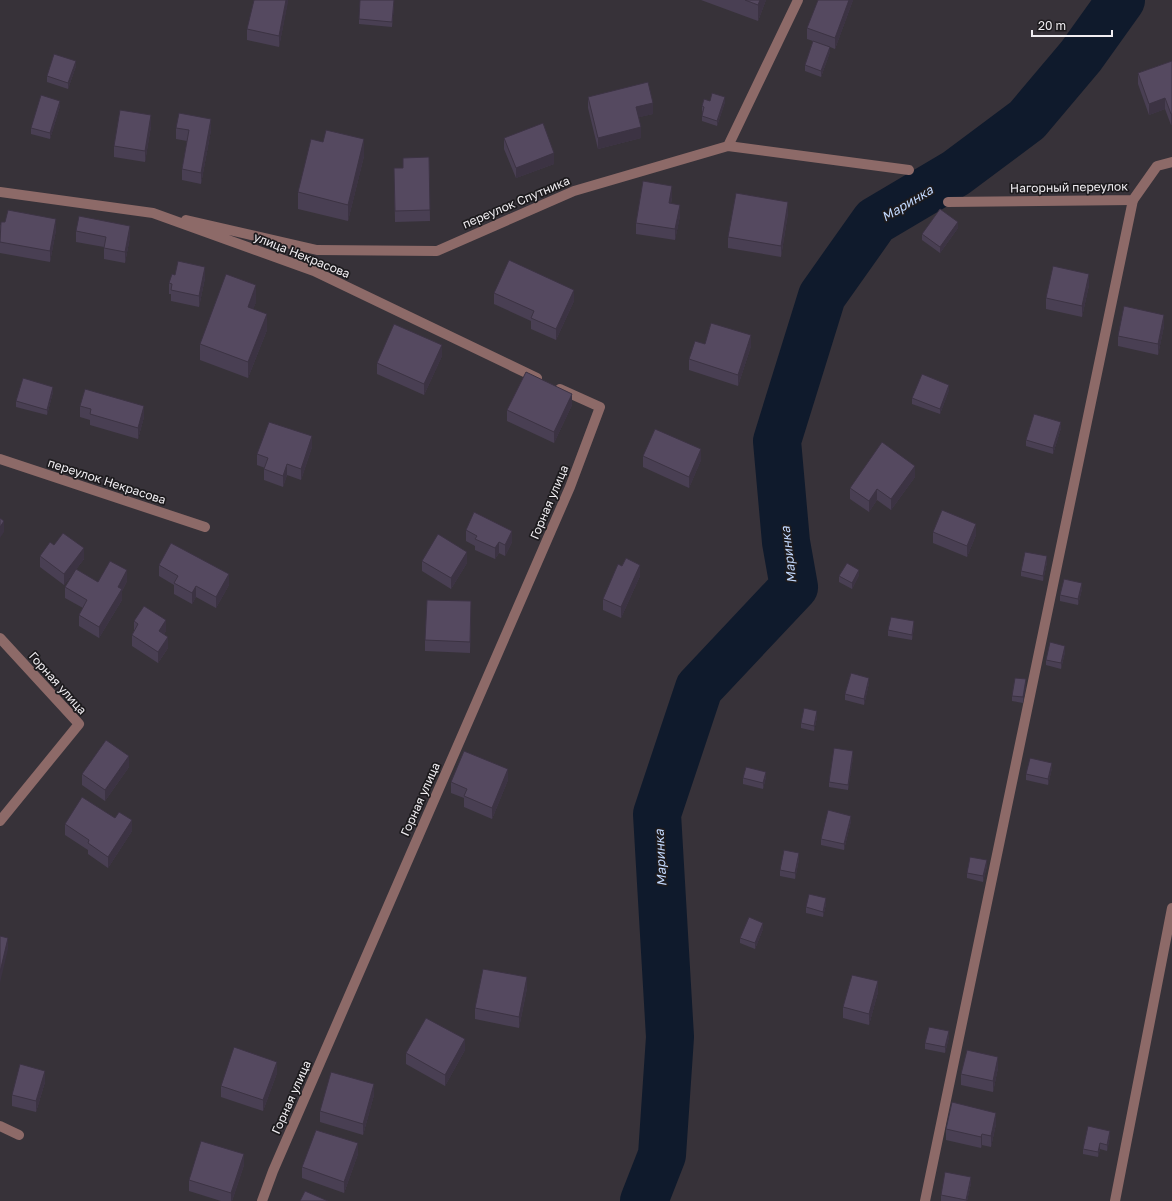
<svg xmlns="http://www.w3.org/2000/svg" width="1172" height="1201" font-family="'Golos Text',sans-serif">
  <style>
    .lines { fill: none; stroke-linecap: round; stroke-linejoin: round }
    .river { stroke: #0f1a2c; stroke-width: 48 }
    .service { stroke: #8d6a68; stroke-width: 10 }
    .minor { stroke: #8d6a68; stroke-width: 10 }
    .wall { fill: #493f53 }
    .shaded-wall { fill: #3c3343 }
    .building { fill: #554960; stroke: #3c3343 }
    .labels { text-anchor: middle; dominant-baseline: central; stroke-width: 3.5; stroke-linejoin: round; paint-order: stroke }
    .street-label { font-size: 12px; fill: #f0edf1; stroke: #1d1b1e }
    .water-label { font-size: 13px; font-style: italic; fill: #c1d7fc; stroke: #1d1b1e }
  </style>
  <rect width="100%" height="100%" fill="#373239"/>
  <g class="lines">
    <!-- river -->
    <path class="river" d="M644 1201 662 1155 670 1037 657 814 699 688 794 587 786 542 777 441 822 296 875 221 956 173 1027 120 1081 56 1121 0"/>
    <!-- service -->
    <path class="service" d="M0 1126 19 1135
      M925 1201 1133 200"/>
    <!-- minor -->
    <path class="minor" d="M728 146 909 170
      M0 192 153 213 314 271 537 378
      M948 202 1133 200 1157 166 1172 162
      M186 220 317 250 437 251 574 191 728 146 798 0
      M0 459 205 527
      M0 638 79 724 0 821
      M262 1201 273 1171 570 487 600 407 560 389
      M1115 1201 1172 908"/>
  </g>
  <!-- wall -->
  <path class="wall" d="M288 0 279 47 247 40V29Z
    M701 0H766L758 21Z
    M853 0 835 49 830 47V52L821 77 805 71V65L813 41 807 39V28Z
    M394 5 392 27 359 24V19Z
    M1172 61 1171 125 1165 109 1149 115 1138 84V73Z
    M76 66 68 89 47 82V76Z
    M588 97 653 114 639 117 641 138 598 149 588 108Z
    M710 101 725 102 717 126 702 121V116L703 112 702 111V106Z
    M60 106 50 139 31 134V128Z
    M151 126 145 162 114 157V146Z
    M176 128 211 130 201 184 182 180V169L187 141 176 139Z
    M504 138 554 164 516 178 504 149Z
    M364 156 348 221 298 209V192Z
    M429 157 430 221 395 222 394 168H403Z
    M672 197 671 204 680 216 675 240 636 234V223Z
    M788 213 781 257 728 248V237Z
    M0 225 56 230 50 262 0 253Z
    M958 228 940 253 922 240V234Z
    M76 231 130 237 125 263 104 259V247L76 242Z
    M175 275 205 278 199 307 171 301V294H169V283Z
    M1089 285 1082 317 1046 309V298Z
    M494 293 574 301 556 340 531 329V321L494 304Z
    M256 302 253 309 267 330 248 378 200 360V344Z
    M1164 326 1158 355 1118 346V336Z
    M705 344 751 346 738 386 689 370V359Z
    M442 356 424 395 377 374V363Z
    M949 390 940 414 912 404V398Z
    M53 392 47 415 16 407V401Z
    M572 405 554 443 507 421V410Z
    M80 406 144 417 138 439 90 425V420L80 417Z
    M1061 428 1053 454 1026 446V440Z
    M312 447 301 480 287 475 283 487 264 480V469L265 468 257 465V454Z
    M643 456 701 460 689 488 643 467Z
    M915 477 891 510 877 500 869 512 850 499V488Z
    M466 530 512 542 505 556 499 553 495 559 475 550V546L466 541Z
    M933 532 976 535 967 557 933 543Z
    M54 545 84 559 64 585 40 567V556Z
    M422 561 467 563 451 589 422 571Z
    M1047 562 1043 581 1021 576V571Z
    M159 565 229 585 216 608 196 597 192 604 174 594V585L159 576Z
    M622 566 640 576 621 618 603 610V599Z
    M859 575 852 589 839 582V576Z
    M127 581 122 591V600L99 638 79 626V615L83 608 65 598V587L98 582Z
    M1082 589 1078 605 1060 601V595Z
    M471 612 470 653 425 651V640Z
    M134 621 166 631 164 634 168 648 158 663 132 646V635L134 631Z
    M914 627 912 640 888 636V630Z
    M1065 652 1061 669 1046 665V660Z
    M869 683 864 705 845 700V694Z
    M1026 685 1023 703 1012 701V696Z
    M817 717 814 731 801 728V723Z
    M853 757 848 790 829 787V782Z
    M129 767 105 801 82 785V774Z
    M1052 768 1048 785 1026 780V774Z
    M766 777 763 789 743 784V778Z
    M508 780 492 819 464 807V798L451 793V782Z
    M851 821 844 850 821 845V839Z
    M65 824 132 831 108 868 88 854V850L65 835Z
    M799 859 795 879 780 876V870Z
    M987 866 983 882 967 878V873Z
    M826 904 823 917 806 913V907Z
    M763 929 755 949 740 943V938Z
    M527 988 519 1028 475 1019V1008Z
    M878 992 869 1025 843 1018V1007Z
    M949 1037 945 1053 925 1049V1043Z
    M465 1050 445 1086 406 1064V1053Z
    M998 1068 993 1092 961 1085V1074Z
    M277 1073 263 1111 221 1097V1086Z
    M45 1082 36 1112 12 1106V1095Z
    M374 1095 363 1135 320 1122V1111Z
    M996 1124 991 1147 982 1145 981 1148 946 1140V1129Z
    M1110 1136 1107 1151 1100 1149 1098 1157 1083 1154V1149Z
    M358 1154 344 1193 302 1178V1167Z
    M244 1165 232 1201H221L189 1191V1180Z
    M971 1183 967 1201H941V1195Z"/>
  <!-- shaded-wall -->
  <path class="shaded-wall" d="M286 0H288V2L279 47V36Z
    M394 0V5L392 27V22Z
    M760 0H766L758 21V5Z
    M849 0H853L835 49V38Z
    M830 47V52L821 77V71Z
    M76 61V66L68 89V83Z
    M725 97V102L717 126V121Z
    M1165 98V109L1149 115V104Z
    M60 101V106L50 139V133Z
    M653 103V114L636 118V107Z
    M1171 114H1172V125H1171Z
    M151 115V126L145 162V151Z
    M211 119V130L201 184V173Z
    M641 127V138L598 149V138Z
    M364 139V156L348 221V205Z
    M554 153V164L516 178V168Z
    M672 186V197L669 214V203Z
    M788 202V213L781 257V246Z
    M680 205V216L675 240V229Z
    M56 219V230L50 262V251Z
    M958 222V228L940 253V247Z
    M130 226V237L125 263V252Z
    M205 267V278L199 307V296Z
    M1089 274V285L1082 317V306Z
    M256 285V302L248 323V307Z
    M574 290V301L556 340V329Z
    M267 314V330L248 378V362Z
    M1164 315V326L1158 355V344Z
    M751 335V346L738 386V375Z
    M442 345V356L424 395V384Z
    M949 385V390L940 414V409Z
    M53 387V392L47 415V410Z
    M572 394V405L554 443V432Z
    M144 406V417L138 439V428Z
    M1061 422V428L1053 454V448Z
    M312 436V447L301 480V469Z
    M701 449V460L689 488V477Z
    M287 464V475L283 487V476Z
    M915 466V477L891 510V499Z
    M877 489V500L869 512V501Z
    M4 521V532L0 538V527Z
    M976 524V535L967 557V546Z
    M512 531V542L505 556V545Z
    M499 542V553L495 559V548Z
    M84 548V559L64 585V574Z
    M467 552V563L451 589V578Z
    M1047 556V562L1043 581V576Z
    M640 565V576L621 618V607Z
    M127 570V581L122 591V600L99 638V627L118 587Z
    M859 570V575L852 589V583Z
    M229 574V585L216 608V597Z
    M1082 583V589L1078 605V599Z
    M196 586V597L192 604V593Z
    M471 601V612L470 653V642Z
    M166 620V631L159 642V631Z
    M914 621V627L912 640V635Z
    M168 637V648L158 663V652Z
    M1065 646V652L1061 669V663Z
    M869 678V683L864 705V699Z
    M1026 679V685L1023 703V697Z
    M817 711V717L814 731V726Z
    M853 751V757L848 790V785Z
    M129 756V767L105 801V790Z
    M1052 763V768L1048 785V779Z
    M508 769V780L492 819V808Z
    M766 772V777L763 789V783Z
    M851 816V821L844 850V844Z
    M132 820V831L108 868V857Z
    M799 853V859L795 879V873Z
    M987 860V866L983 882V876Z
    M826 898V904L823 917V912Z
    M763 923V929L755 949V943Z
    M8 938V949L0 983V972Z
    M527 977V988L519 1028V1017Z
    M878 981V992L869 1025V1014Z
    M949 1031V1037L945 1053V1047Z
    M465 1039V1050L445 1086V1075Z
    M998 1057V1068L993 1092V1081Z
    M277 1062V1073L263 1111V1100Z
    M45 1071V1082L36 1112V1101Z
    M374 1084V1095L363 1135V1124Z
    M996 1113V1124L991 1147V1136Z
    M1110 1131V1136L1107 1151V1145Z
    M982 1134V1145L981 1148V1137Z
    M358 1143V1154L344 1193V1182Z
    M1100 1143V1149L1098 1157V1152Z
    M244 1154V1165L232 1201H231V1193Z
    M971 1177V1183L967 1201H966Z"/>
  <!-- building -->
  <path class="building" d="M254 0H286L279 36 247 29Z
    M360 0H394L392 22 359 19Z
    M745 0H760L758 5Z
    M818 0H849L835 38 807 28Z
    M813 41 830 47 821 71 805 65Z
    M54 54 76 61 68 83 47 76Z
    M1172 61V114H1171L1165 98 1149 104 1138 73Z
    M648 82 653 103 636 107 641 127 598 138 588 97Z
    M712 93 725 97 717 121 702 116 704 107 702 106 704 99 710 101Z
    M41 95 60 101 50 133 31 128Z
    M120 110 151 115 145 151 114 146Z
    M179 113 211 119 201 173 182 169 189 130 176 128Z
    M543 123 554 153 516 168 504 138Z
    M326 130 364 139 348 205 298 192 311 139 323 142Z
    M429 157 430 210 395 211 394 168H403V158Z
    M643 181 672 186 669 203 680 205 675 229 636 223Z
    M736 193 788 202 781 246 728 237Z
    M940 209 958 222 940 247 922 234Z
    M8 210 56 219 50 251 0 242 1 222H5Z
    M79 216 130 226 125 252 104 248 106 237 76 231Z
    M509 260 574 290 556 329 531 318 534 311 494 293Z
    M178 261 205 267 199 296 171 290 172 284 169 283 172 274 175 275Z
    M1053 266 1089 274 1082 306 1046 298Z
    M226 274 256 285 248 307 267 314 248 362 200 344Z
    M1124 306 1164 315 1158 344 1118 336Z
    M711 323 751 335 738 375 689 359 695 341 705 344Z
    M394 324 442 345 424 384 377 363Z
    M526 372 572 394 554 432 507 410Z
    M922 374 949 385 940 409 912 398Z
    M23 378 53 387 47 410 16 401Z
    M85 389 144 406 138 428 90 414 91 409 80 406Z
    M1034 414 1061 422 1053 448 1026 440Z
    M269 422 312 436 301 469 287 464 283 476 264 469 268 458 257 454Z
    M655 429 701 449 689 477 643 456Z
    M882 442 915 466 891 499 877 489 869 501 850 488Z
    M942 510 976 524 967 546 933 532Z
    M474 512 512 531 505 545 499 542 495 548 475 539 477 536 466 530Z
    M0 518 4 521 0 527Z
    M63 533 84 548 64 574 40 556 50 542 54 545Z
    M438 534 467 552 451 578 422 561Z
    M171 543 229 574 216 597 196 586 192 593 174 583 178 576 159 565Z
    M1025 552 1047 556 1043 576 1021 571Z
    M626 558 640 565 621 607 603 599 618 564 622 566Z
    M110 561 127 570 118 587 122 589 99 627 79 615 87 600 65 587 76 569 98 582Z
    M847 563 859 570 852 583 839 576Z
    M1064 579 1082 583 1078 599 1060 595Z
    M427 600 471 601 470 642 425 640Z
    M144 606 166 620 159 631 168 637 158 652 132 635 138 624 134 621Z
    M891 617 914 621 912 635 888 630Z
    M1050 642 1065 646 1061 663 1046 660Z
    M851 673 869 678 864 699 845 694Z
    M1015 678 1026 679 1023 697 1012 696Z
    M804 708 817 711 814 726 801 723Z
    M106 740 129 756 105 790 82 774Z
    M834 748 853 751 848 785 829 782Z
    M464 751 508 769 492 808 464 796 467 789 451 782Z
    M1030 758 1052 763 1048 779 1026 774Z
    M746 767 766 772 763 783 743 778Z
    M82 797 115 818 119 812 132 820 108 857 88 843 89 840 65 824Z
    M828 810 851 816 844 844 821 839Z
    M784 850 799 853 795 873 780 870Z
    M970 857 987 860 983 876 967 873Z
    M809 894 826 898 823 912 806 907Z
    M749 917 763 923 755 943 740 938Z
    M0 936 8 938 0 972Z
    M483 969 527 977 519 1017 475 1008Z
    M852 975 878 981 869 1014 843 1007Z
    M426 1018 465 1039 445 1075 406 1053Z
    M929 1027 949 1031 945 1047 925 1043Z
    M234 1047 277 1062 263 1100 221 1086Z
    M967 1050 998 1057 993 1081 961 1074Z
    M20 1064 45 1071 36 1101 12 1095Z
    M331 1072 374 1084 363 1124 320 1111Z
    M952 1102 996 1113 991 1136 982 1134 981 1137 946 1129Z
    M1088 1126 1110 1131 1107 1145 1100 1143 1098 1152 1083 1149Z
    M316 1130 358 1143 344 1182 302 1167Z
    M201 1141 244 1154 231 1193 189 1180Z
    M945 1172 971 1177 966 1200 941 1195Z
    M305 1191 328 1201H300Z"/>
  <g class="labels">
    <!-- street labels -->
    <g class="street-label">
      <text transform="translate(1069 187) rotate(-1)">Нагорный переулок</text>
      <text transform="translate(516 202) rotate(-23)">переулок Спутника</text>
      <text transform="translate(302 255) rotate(22)">улица Некрасова</text>
      <text transform="translate(107 481) rotate(18)">переулок Некрасова</text>
      <text transform="translate(549 502) rotate(-67)">Горная улица</text>
      <text transform="translate(58 683) rotate(48)">Горная улица</text>
      <text transform="translate(420 799) rotate(-66)">Горная улица</text>
      <text transform="translate(291 1097) rotate(-66)">Горная улица</text>
    </g>
    <!-- water labels -->
    <g class="water-label">
      <text transform="translate(907 203) rotate(-31)">Маринка</text>
      <text transform="translate(788 555) rotate(-97)">Маринка</text>
      <text transform="translate(660 858) rotate(-93)">Маринка</text>
    </g>
  </g>
  <!-- scale -->
  <path d="M1032 30v6h80v-6" fill="none" stroke="#f0edf1" stroke-width="2"/>
  <text x="1038" y="30" font-size="12" fill="#f0edf1" stroke="#1d1b1e" stroke-width="3" paint-order="stroke">20 m</text>
</svg>
